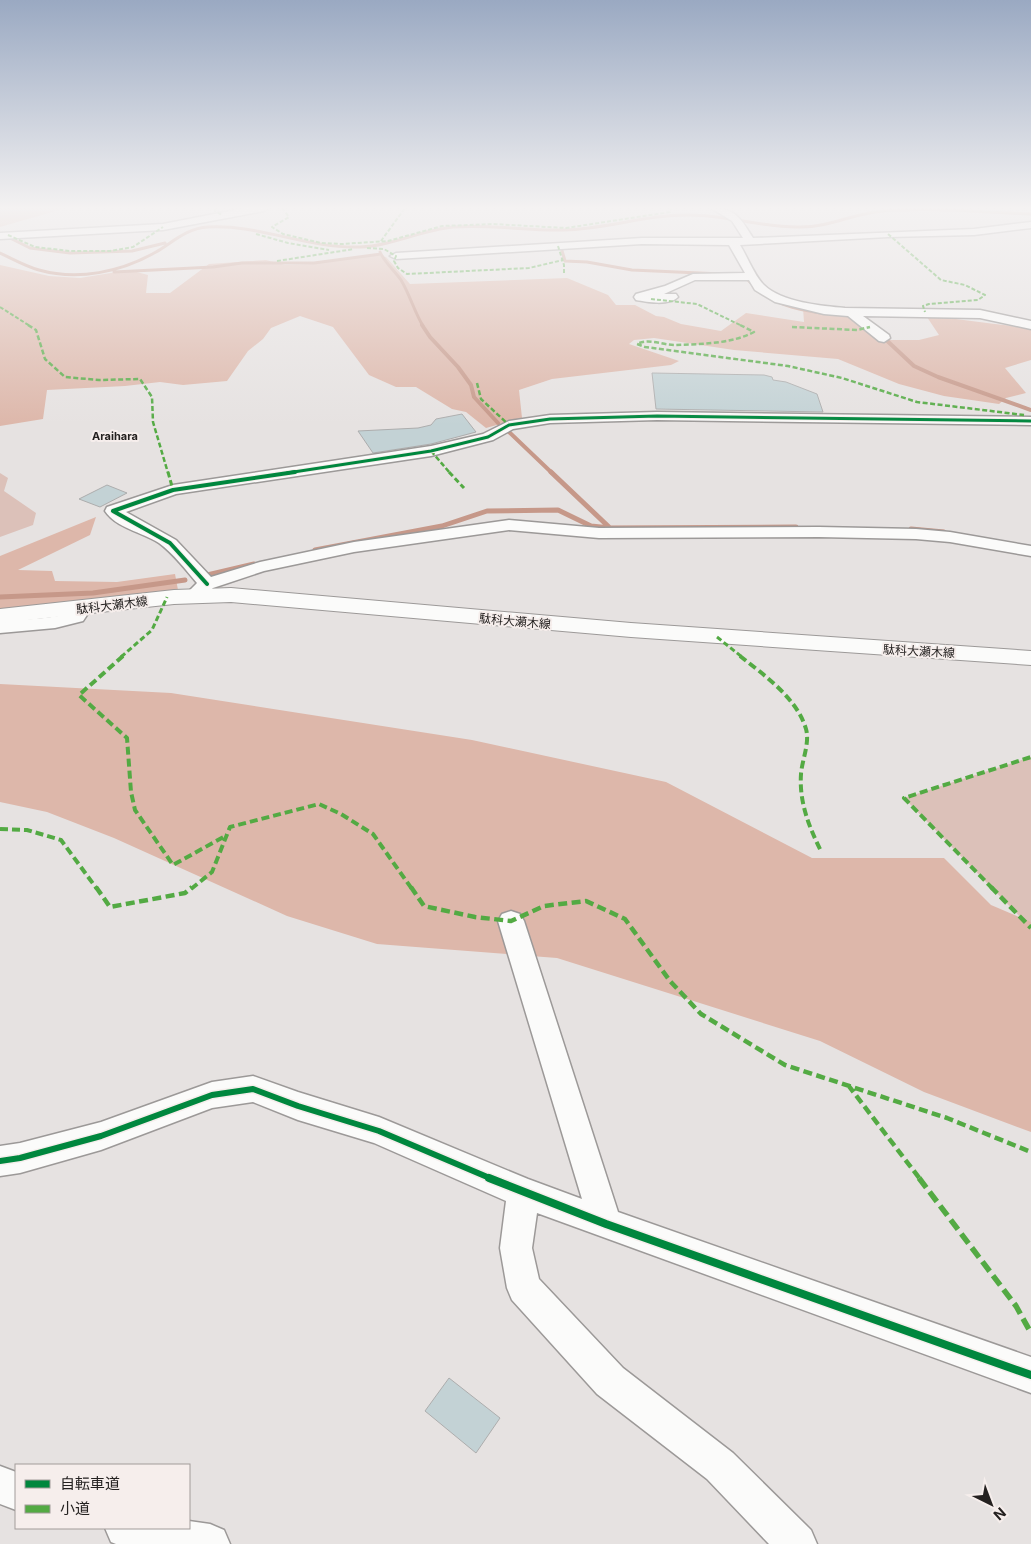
<svg xmlns="http://www.w3.org/2000/svg" width="1031" height="1544" font-family="Inter,'Noto Sans JP',sans-serif">
  <style>
    .green { fill: #dcc1b9 }
    .forest { fill: #ddb7aa }
    .lines { fill: none; stroke-linecap: round; stroke-linejoin: round }
    .stream-far2 { stroke: #c69889; stroke-width: 3 }
    .stream-far1 { stroke: #c69889; stroke-width: 4 }
    .stream { stroke: #c69889; stroke-width: 5 }
    .building { fill: #c3d2d5; stroke: #adadad }
    .minor-casing { stroke: #9c9998; stroke-width: 3 }
    .major-casing { stroke: #9c9998; stroke-width: 2 }
    .minor { fill: #fbfbfa; fill-rule: evenodd }
    .major { fill: #fbfbfa; fill-rule: evenodd }
    .quiet-far5 { stroke: #53aa43; stroke-width: 2; stroke-dasharray: 4 2; stroke-linecap: butt }
    .quiet-far4 { stroke: #53aa43; stroke-width: 2.5; stroke-dasharray: 5 2.5; stroke-linecap: butt }
    .quiet-far3 { stroke: #53aa43; stroke-width: 3; stroke-dasharray: 5.5 3; stroke-linecap: butt }
    .quiet-far2 { stroke: #53aa43; stroke-width: 4; stroke-dasharray: 8 4; stroke-linecap: butt }
    .quiet-far1 { stroke: #53aa43; stroke-width: 4.5; stroke-dasharray: 9 4.5; stroke-linecap: butt }
    .quiet { stroke: #53aa43; stroke-width: 5.5; stroke-dasharray: 12 5.5; stroke-linecap: butt }
    .cycleway-far3-casing { stroke: #f6eeec; stroke-width: 5 }
    .cycleway-far2-casing { stroke: #f6eeec; stroke-width: 6 }
    .cycleway-far1-casing { stroke: #f6eeec; stroke-width: 9 }
    .cycleway-casing { stroke: #f6eeec; stroke-width: 11 }
    .cycleway-far3 { stroke: #00873e; stroke-width: 3 }
    .cycleway-far2 { stroke: #00873e; stroke-width: 4 }
    .cycleway-far1 { stroke: #00873e; stroke-width: 6 }
    .cycleway { stroke: #00873e; stroke-width: 8 }
    .labels { text-anchor: middle; dominant-baseline: central; stroke-width: 4; stroke-linejoin: round; paint-order: stroke }
    .far-neighbourhood-label { font-size: 11px; font-weight: bold; fill: #242120; stroke: #f6eeec }
    .street-label { font-size: 12px; fill: #242120; stroke: #f6eeec }
  </style>
  <rect width="100%" height="100%" fill="#e6e2e1"/>
  <!-- green -->
  <path class="green" d="M0 473 8 478 4 491 36 513 33 525 0 537Z
    M1031 757V928L904 798Z"/>
  <!-- forest -->
  <path class="forest" d="M0 208H66L0 227Z
    M377 255 386 257 410 284 567 278 608 295 616 305H635L656 316 664 317 681 324 721 331 746 313 804 322 803 308 851 314 884 340H919L939 335 925 314C960 321 996 323 1031 329V360L1005 368 1026 393 1006 398 999 404 944 396 899 384 838 359 734 350 654 338 634 340 629 344 679 361 671 365 552 379 519 390 522 418 486 428 466 412 452 409 416 387H396L369 375 333 327 300 316 271 328 263 339 248 351 227 381 183 385 160 382 125 386 47 390 43 419 0 426V265L49 276 80 278 129 270 148 275 146 293H170L209 264 266 260 285 265 312 264Z
    M96 517 90 535 18 570 52 571 55 581 117 582 175 574 178 590 0 610V556Z
    M0 684 171 693 472 740 666 782 812 858H944L991 905 1031 922V1132L924 1092 820 1041 722 1010 557 958 377 944 287 916 114 838 47 812 0 802Z"/>
  <g class="lines">
    <!-- stream-far2 -->
    <path class="stream-far2" d="M8 237 30 248 70 253 132 251 165 243
      M561 247 565 261 587 262 632 270 722 274
      M380 252C385 263 394 270 401 280 410 295 414 311 423 326
      M0 253C13 259 25 266 39 270 78 281 121 272 156 252 173 242 187 228 208 227 259 224 308 249 360 247 392 246 421 230 453 227 490 224 527 231 564 230 606 229 649 214 690 215 727 215 763 228 800 227 831 227 854 213 883 211 932 207 982 212 1031 214
      M114 272 213 267 242 263H314L381 254
      M748 280C772 308 810 313 845 315"/>
    <!-- stream-far1 -->
    <path class="stream-far1" d="M422 325 430 337 458 367 471 385 474 397 498 423
      M882 336 914 366 938 377 1031 410
      M508 431 552 473"/>
    <!-- stream -->
    <path class="stream" d="M551 472 610 528
      M911 529 944 532
      M315 550 442 526 487 511 558 510 591 526 610 528 796 527
      M203 576 254 564
      M0 597 93 593 185 580"/>
  </g>
  <!-- building -->
  <path class="building" d="M652 373 764 375 772 377 773 380 786 382 817 394 823 412 656 409Z
    M462 414 476 432 431 444 373 453 358 431 418 428 431 425 436 419Z
    M107 485 127 493 100 507 79 499Z
    M449 1378 500 1418 476 1453 425 1411Z"/>
  <g class="lines">
    <!-- minor casing -->
    <g class="minor-casing">
      <path id="minor" d="M245 208H269L264 211 163 230 0 239V233L163 224Z
        M711 208C736 208 741 219 753 238L974 229 1031 222V228L974 235 888 237 740 245C747 256 755 277 764 285 781 302 822 306 845 308L980 310 1031 321V329L980 318 863 316 889 335 890 338 884 342 879 341 848 316 824 314 775 302 755 290 749 280H695L664 294H676L678 297C669 306 647 302 636 300L634 297 636 294 665 286 693 274 745 273 729 245 642 244 396 259 390 256 396 253 642 238H743L732 221Z
        M657 412 1031 417V425L657 420 550 423 513 429 493 440 431 456 176 494 126 512 176 540 211 577 260 562 354 542 509 520 599 528 819 527 916 529 950 532 1031 546V556L950 542 916 539 819 537 599 538 509 530 354 552 264 571 213 588 203 597 196 599 189 597 187 593 197 583C185 569 174 554 159 543 142 532 116 528 105 511L107 507 173 485 431 446 483 434 509 421 550 415Z
        M82 603 89 605 91 609 83 621 55 628 0 633V621C21 619 46 620 66 614 73 611 74 605 82 603Z
        M511 911 520 914 524 921 618 1212 1031 1357V1393L537 1213 532 1248 539 1279 623 1368 733 1453 811 1530 817 1544H769L707 1479 597 1394 512 1300 507 1288 500 1248 506 1201 374 1143 298 1120 253 1102 212 1108 101 1150 20 1173 0 1176V1146L20 1143 101 1122 212 1082 253 1076 298 1092 379 1117 528 1179 582 1199 498 921 502 914Z
        M0 1466 16 1472V1510L0 1504Z
        M189 1521 210 1524 224 1530 230 1544H116L111 1542 105 1528H189Z"/>
    </g>
    <!-- major casing -->
    <g class="major-casing">
      <path id="major" d="M231 588 631 623 1031 651V665L631 637 231 602 174 604 0 623V609L174 590Z"/>
    </g>
    <!-- minor -->
    <use href="#minor" class="minor"/>
    <!-- major -->
    <use href="#major" class="major"/>
    <!-- quiet-far5 -->
    <path class="quiet-far5" d="M215 208V211L222 215
      M282 208 289 217 272 227 283 234 321 243 342 244 388 241 442 226 493 224 566 228 670 212 671 208
      M256 234 288 243 329 250
      M888 234 941 280 965 285 985 295 978 300 929 304 923 306 925 312
      M8 235 35 247 70 251H110L133 247 163 227
      M381 241 405 208
      M558 246 564 265V275
      M367 248 384 249 396 256 394 261 398 268 407 274 529 268 563 260
      M277 261 354 249
      M651 299 697 304 742 326
      M0 307 30 326"/>
    <!-- quiet-far4 -->
    <path class="quiet-far4" d="M28 325 36 330 45 359 65 377 99 380 140 379 152 397 153 422 168 473
      M740 325 754 332C731 344 701 344 675 345 662 345 649 338 637 344L645 347 788 366 842 378 917 402 1024 415
      M792 327 857 330 870 327
      M477 383 481 399 509 425
      M431 451 450 473"/>
    <!-- quiet-far3 -->
    <path class="quiet-far3" d="M168 472 173 490
      M449 472 464 488
      M717 637 742 657
      M121 657 152 630 167 597"/>
    <!-- quiet-far2 -->
    <path class="quiet-far2" d="M123 656 79 695 127 738 131 792 135 810 173 865 227 835
      M740 656C764 675 797 698 806 729 810 743 802 760 801 774 799 802 809 827 821 851
      M0 829 27 830 61 840 97 889
      M191 889 212 872 230 827 319 804 341 814 373 834 412 889
      M993 889 904 798 1031 757"/>
    <!-- quiet-far1 -->
    <path class="quiet-far1" d="M96 887 110 907 185 893 192 887
      M411 887 424 906 475 917 511 921 544 906 586 901 625 919 670 981 701 1014 785 1065 947 1118 1031 1152
      M991 887 1031 928
      M848 1085 920 1179"/>
    <!-- quiet -->
    <path class="quiet" d="M919 1178 1016 1306 1031 1333"/>
    <!-- cycleway-far3 casing -->
    <g class="cycleway-far3-casing">
      <path id="cycleway-far3" d="M287 473 431 451 488 437 509 425 550 419 657 416 1031 421"/>
    </g>
    <!-- cycleway-far2 casing -->
    <g class="cycleway-far2-casing">
      <path id="cycleway-far2" d="M207 584 170 543 113 511 173 490 295 472"/>
    </g>
    <!-- cycleway-far1 casing -->
    <g class="cycleway-far1-casing">
      <path id="cycleway-far1" d="M0 1161 20 1158 101 1136 212 1095 253 1089 298 1106 379 1131 492 1179"/>
    </g>
    <!-- cycleway casing -->
    <g class="cycleway-casing">
      <path id="cycleway" d="M489 1178 606 1224 1031 1375"/>
    </g>
    <!-- cycleway-far3 -->
    <use href="#cycleway-far3" class="cycleway-far3"/>
    <!-- cycleway-far2 -->
    <use href="#cycleway-far2" class="cycleway-far2"/>
    <!-- cycleway-far1 -->
    <use href="#cycleway-far1" class="cycleway-far1"/>
    <!-- cycleway -->
    <use href="#cycleway" class="cycleway"/>
  </g>
  <!-- sky -->
  <linearGradient id="sky" x2="0" y2="1"><stop stop-color="#9aa9c2"/><stop offset="0.49" stop-color="#f4f2f2"/><stop offset="1" stop-color="#f4f2f2" stop-opacity="0"/></linearGradient>
  <rect width="1031" height="425" fill="url(#sky)"/>
  <g class="labels">
    <!-- far-neighbourhood labels -->
    <g class="far-neighbourhood-label">
      <text x="115" y="436">Araihara</text>
    </g>
    <!-- street labels -->
    <g class="street-label">
      <text transform="translate(112 605) rotate(-7)">駄科大瀬木線</text>
      <text transform="translate(515 621) rotate(5)">駄科大瀬木線</text>
      <text transform="translate(919 651) rotate(3)">駄科大瀬木線</text>
    </g>
  </g>
  <!-- legend -->
  <rect x="15" y="1464" width="175" height="65" fill="#f6eeec" stroke="#a29c9a"/>
  <rect x="25" y="1480" width="25" height="8" fill="#00873e" stroke="#a29c9a"/>
  <text x="60" y="1489" font-size="15" fill="#242120">自転車道</text>
  <rect x="25" y="1505" width="25" height="8" fill="#53aa43" stroke="#a29c9a"/>
  <text x="60" y="1514" font-size="15" fill="#242120">小道</text>
  <!-- north arrow -->
  <g transform="translate(991 1504) rotate(138)" stroke="#f6eeec" stroke-width="4" paint-order="stroke">
  <path d="M0-4L9 19L0 12L-9 19Z" fill="#242120"/>
  <text y="-8" font-size="14" font-weight="bold" text-anchor="middle" fill="#242120">N</text>
  </g>
</svg>
